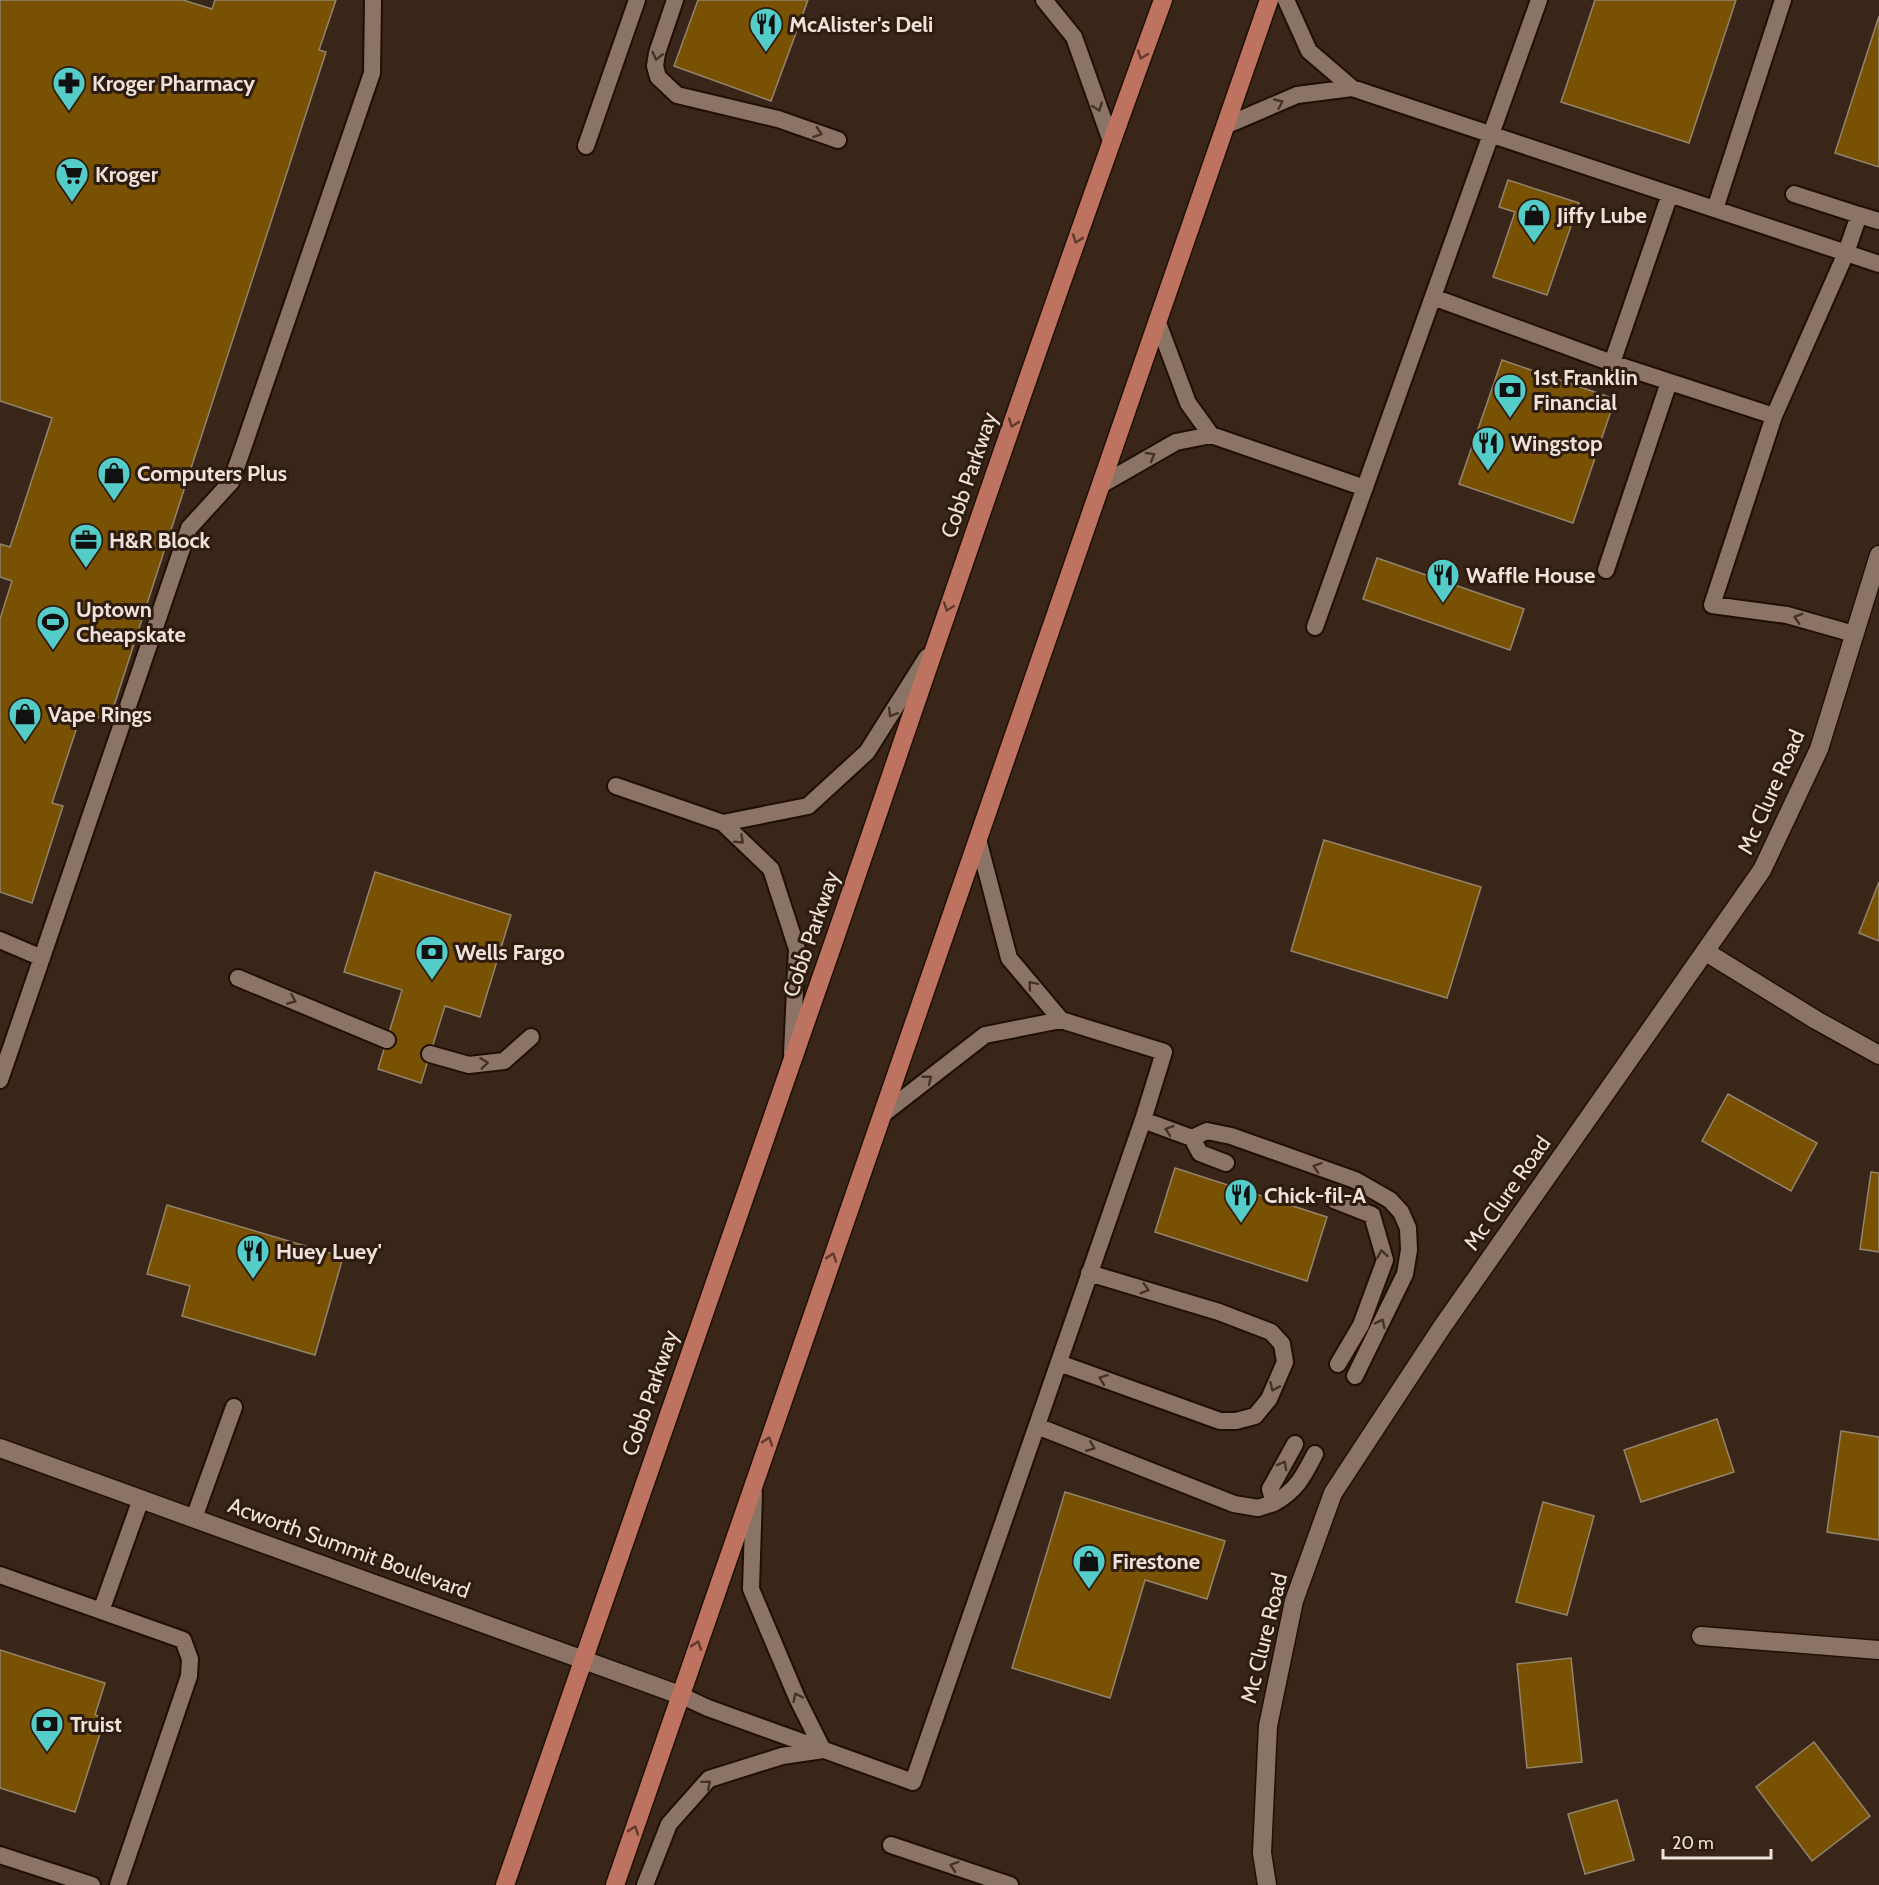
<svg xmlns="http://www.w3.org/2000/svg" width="1879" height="1885" font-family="Cabin,sans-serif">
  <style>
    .building { fill: #785202; stroke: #93846e; stroke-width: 1.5 }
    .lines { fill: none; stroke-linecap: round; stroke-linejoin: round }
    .service-casing { stroke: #200f04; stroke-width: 20 }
    .minor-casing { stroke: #200f04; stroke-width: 21 }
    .tertiary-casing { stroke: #200f04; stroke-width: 21 }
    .primary-casing { stroke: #200f04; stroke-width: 21 }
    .service { stroke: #8b7465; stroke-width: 16 }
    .minor { stroke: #8b7465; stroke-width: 18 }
    .tertiary { stroke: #8b7465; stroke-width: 18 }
    .primary { stroke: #bd735f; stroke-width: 18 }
    .oneway { stroke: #613a2c }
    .oneway2 { stroke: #463225 }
    .labels { text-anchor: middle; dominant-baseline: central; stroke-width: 6; stroke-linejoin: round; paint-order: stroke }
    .poi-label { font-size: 22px; font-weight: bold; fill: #efe2da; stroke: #2f1c10; text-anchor: start }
    .street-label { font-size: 22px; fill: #efe2da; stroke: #2f1c10 }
  </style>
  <rect width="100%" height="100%" fill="#392619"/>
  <!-- building -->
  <path class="building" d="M0 0H183L212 9 215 0H336L319 50 326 52 109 721 82 712 52 803 63 806 32 903 0 892V619L12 581 0 577V544L10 547 52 418 0 401Z
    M698 0H808L771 101 674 66Z
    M1595 0H1736L1689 143 1561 102Z
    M1879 16V167L1835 153Z
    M1508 180 1579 203 1547 295 1493 277 1515 212 1499 207Z
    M1502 360 1615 399 1573 523 1459 484Z
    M1377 558 1524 609 1510 650 1363 599Z
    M1324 840 1481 887 1447 998 1291 951Z
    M375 872 511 915 480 1017 445 1006 421 1083 378 1069 402 990 344 972Z
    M1879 882V941L1859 933Z
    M1728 1094 1817 1143 1791 1191 1702 1141Z
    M1175 1168 1327 1217 1307 1281 1155 1232Z
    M1871 1172 1879 1173V1252L1860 1249Z
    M167 1205 343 1257 315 1355 182 1316 190 1286 147 1274Z
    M1717 1419 1734 1472 1641 1502 1624 1450Z
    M1841 1431 1879 1437V1540L1827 1532Z
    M1065 1492 1225 1541 1207 1599 1145 1580 1110 1698 1012 1668Z
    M1543 1502 1594 1516 1567 1615 1516 1602Z
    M0 1650 105 1683 95 1715 105 1718 75 1812 0 1788Z
    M1571 1658 1582 1762 1527 1768 1517 1664Z
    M1814 1742 1870 1816 1812 1861 1756 1787Z
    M1617 1800 1634 1860 1585 1874 1568 1814Z"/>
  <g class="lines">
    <!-- service casing -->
    <g class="service-casing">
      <path id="service" d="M675 0 657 53 655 66 658 77 677 95 778 119 838 140
        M1044 0 1074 37 1111 141
        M1352 88 1879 264
        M1225 126 1297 95 1352 88 1309 51 1286 0
        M586 146 637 0
        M1715 209 1783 0
        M1859 215 1879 221
        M1433 297 1612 363 1670 194
        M1612 363 1774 416 1846 253 1859 215 1794 194
        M1774 416 1712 605 1787 615 1854 634
        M1211 435 1365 488
        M1101 485 1176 442 1211 435 1188 403 1157 320
        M1606 570 1669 382
        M1315 627 1539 0
        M616 786 723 823
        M0 940 42 958
        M238 978 387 1040
        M792 1053 797 949 771 869 723 823 808 806 867 752 927 657
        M430 1054 469 1065 504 1061 531 1037
        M0 1080 189 528 231 482 243 448 372 73 373 0
        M882 1115 985 1035 1061 1020 1009 958 978 839
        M1143 1120 1192 1138 1200 1153 1226 1163
        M1192 1138 1207 1131 1231 1136 1355 1180 1390 1200 1401 1212 1408 1228 1409 1250 1405 1274 1355 1376
        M1334 1200 1372 1215 1385 1260 1361 1325 1338 1364
        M1059 1363 1220 1421H1236L1255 1416 1269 1399 1285 1362 1282 1344 1271 1332 1219 1312 1089 1273
        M1037 1426 1234 1504 1258 1508 1274 1503 1270 1489 1295 1444
        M1274 1503C1297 1490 1303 1477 1315 1454
        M194 1518 234 1407
        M0 1575 183 1640 190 1659 189 1676 118 1885
        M101 1611 141 1499
        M680 1695 708 1708 913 1782 1143 1120 1164 1052 1061 1020
        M891 1845 1010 1885
        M0 1855 92 1885
        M645 1885 669 1824 709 1779 782 1756 823 1750 797 1698 751 1589 754 1493"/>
    </g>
    <!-- minor casing -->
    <g class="minor-casing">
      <path id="minor" d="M1706 952 1816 1020 1879 1055
        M1701 1636 1879 1650
        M1267 1885 1262 1853 1268 1726 1294 1601 1333 1493 1442 1327 1762 870 1819 749 1879 555"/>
    </g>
    <!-- tertiary casing -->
    <g class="tertiary-casing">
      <path id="tertiary" d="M0 1448 680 1695"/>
    </g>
    <!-- primary casing -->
    <g class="primary-casing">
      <path id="primary" d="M505 1885C614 1569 726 1254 835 938 943 625 1049 311 1163 0
        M615 1885 1269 0"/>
    </g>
    <!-- service -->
    <use href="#service" class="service"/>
    <!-- minor -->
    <use href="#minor" class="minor"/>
    <!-- tertiary -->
    <use href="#tertiary" class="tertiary"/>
    <!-- primary -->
    <use href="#primary" class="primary"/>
  </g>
  <!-- one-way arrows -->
  <defs><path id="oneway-chevron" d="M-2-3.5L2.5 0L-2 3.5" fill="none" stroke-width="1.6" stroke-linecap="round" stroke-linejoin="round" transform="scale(1.5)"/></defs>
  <g class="oneway">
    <use href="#oneway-chevron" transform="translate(1142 55) rotate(110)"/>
    <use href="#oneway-chevron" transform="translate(1077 239) rotate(109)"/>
    <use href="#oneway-chevron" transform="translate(1013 423) rotate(109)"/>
    <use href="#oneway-chevron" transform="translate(948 607) rotate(110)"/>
    <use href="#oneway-chevron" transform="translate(832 1257) rotate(-71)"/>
    <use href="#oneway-chevron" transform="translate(768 1441) rotate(-71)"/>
    <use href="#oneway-chevron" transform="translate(697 1645) rotate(-71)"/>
    <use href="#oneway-chevron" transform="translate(634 1830) rotate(-71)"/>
  </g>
  <g class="oneway2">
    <use href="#oneway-chevron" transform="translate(657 56) rotate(103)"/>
    <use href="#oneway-chevron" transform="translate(1279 103) rotate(-24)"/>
    <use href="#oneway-chevron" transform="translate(1098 107) rotate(70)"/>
    <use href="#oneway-chevron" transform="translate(818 133) rotate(19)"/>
    <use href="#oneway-chevron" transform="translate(1151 456) rotate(-30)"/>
    <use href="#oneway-chevron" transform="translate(1798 618) rotate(-164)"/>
    <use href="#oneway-chevron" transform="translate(892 713) rotate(122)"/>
    <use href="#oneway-chevron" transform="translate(740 840) rotate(43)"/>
    <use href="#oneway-chevron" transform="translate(1032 985) rotate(-130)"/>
    <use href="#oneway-chevron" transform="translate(292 1000) rotate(23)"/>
    <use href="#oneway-chevron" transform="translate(484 1063) rotate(-7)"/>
    <use href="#oneway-chevron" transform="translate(928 1079) rotate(-38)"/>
    <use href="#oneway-chevron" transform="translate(1169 1130) rotate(-161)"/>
    <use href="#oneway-chevron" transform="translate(1317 1167) rotate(-161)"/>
    <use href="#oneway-chevron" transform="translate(1382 1254) rotate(-100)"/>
    <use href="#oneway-chevron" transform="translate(1145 1289) rotate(17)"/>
    <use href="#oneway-chevron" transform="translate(1381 1323) rotate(-64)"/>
    <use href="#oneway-chevron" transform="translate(1103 1379) rotate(-160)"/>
    <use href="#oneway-chevron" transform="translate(1274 1387) rotate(114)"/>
    <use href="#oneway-chevron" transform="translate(1091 1447) rotate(22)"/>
    <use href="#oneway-chevron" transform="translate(1283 1465) rotate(-61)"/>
    <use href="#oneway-chevron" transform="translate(797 1697) rotate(-115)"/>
    <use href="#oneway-chevron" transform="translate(707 1784) rotate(-40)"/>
    <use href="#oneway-chevron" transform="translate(954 1866) rotate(-162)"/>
  </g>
  <!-- icons -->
  <defs>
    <g id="restaurant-pin" transform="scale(1.725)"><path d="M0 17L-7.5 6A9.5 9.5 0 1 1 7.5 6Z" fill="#54cdc8" stroke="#2f1c10"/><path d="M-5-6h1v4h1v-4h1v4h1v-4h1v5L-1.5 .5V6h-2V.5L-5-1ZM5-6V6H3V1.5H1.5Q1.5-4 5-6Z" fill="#111"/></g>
    <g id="pharmacy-pin" transform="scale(1.725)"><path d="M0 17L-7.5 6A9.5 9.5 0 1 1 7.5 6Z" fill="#54cdc8" stroke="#2f1c10"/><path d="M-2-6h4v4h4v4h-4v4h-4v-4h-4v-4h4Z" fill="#111"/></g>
    <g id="supermarket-pin" transform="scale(1.725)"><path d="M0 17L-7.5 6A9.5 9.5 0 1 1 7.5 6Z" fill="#54cdc8" stroke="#2f1c10"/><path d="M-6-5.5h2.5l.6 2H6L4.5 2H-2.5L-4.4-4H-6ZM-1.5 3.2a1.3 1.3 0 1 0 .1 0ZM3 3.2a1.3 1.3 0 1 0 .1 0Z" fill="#111"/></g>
    <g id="shop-pin" transform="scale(1.725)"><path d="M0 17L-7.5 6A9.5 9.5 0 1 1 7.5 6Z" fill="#54cdc8" stroke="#2f1c10"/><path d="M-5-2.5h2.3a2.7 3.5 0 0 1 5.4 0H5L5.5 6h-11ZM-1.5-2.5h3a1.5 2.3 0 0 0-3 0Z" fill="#111"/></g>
    <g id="bank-pin" transform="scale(1.725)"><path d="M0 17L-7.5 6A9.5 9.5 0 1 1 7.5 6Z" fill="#54cdc8" stroke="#2f1c10"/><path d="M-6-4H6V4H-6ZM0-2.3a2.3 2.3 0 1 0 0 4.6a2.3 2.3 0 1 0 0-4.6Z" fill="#111"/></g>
    <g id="office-pin" transform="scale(1.725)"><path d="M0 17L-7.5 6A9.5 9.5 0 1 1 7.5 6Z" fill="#54cdc8" stroke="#2f1c10"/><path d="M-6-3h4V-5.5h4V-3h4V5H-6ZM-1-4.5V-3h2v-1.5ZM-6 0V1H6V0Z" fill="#111"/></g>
    <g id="stadium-pin" transform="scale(1.725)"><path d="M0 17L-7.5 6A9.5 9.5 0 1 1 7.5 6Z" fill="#54cdc8" stroke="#2f1c10"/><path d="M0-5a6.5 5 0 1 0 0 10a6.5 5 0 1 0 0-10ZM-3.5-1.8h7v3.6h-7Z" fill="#111"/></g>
  </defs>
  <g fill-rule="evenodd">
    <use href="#restaurant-pin" x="766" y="24"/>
    <use href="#pharmacy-pin" x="69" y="83"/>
    <use href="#supermarket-pin" x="72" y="174"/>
    <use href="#shop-pin" x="1534" y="215"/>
    <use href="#bank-pin" x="1510" y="390"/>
    <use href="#restaurant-pin" x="1488" y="443"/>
    <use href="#shop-pin" x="114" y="473"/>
    <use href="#office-pin" x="86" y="540"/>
    <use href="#restaurant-pin" x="1443" y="575"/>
    <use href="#stadium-pin" x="53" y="622"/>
    <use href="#shop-pin" x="25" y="714"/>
    <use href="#bank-pin" x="432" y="952"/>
    <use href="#restaurant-pin" x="1241" y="1195"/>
    <use href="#restaurant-pin" x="253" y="1251"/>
    <use href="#shop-pin" x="1089" y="1561"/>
    <use href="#bank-pin" x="47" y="1724"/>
  </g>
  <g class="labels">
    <!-- poi labels -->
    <g class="poi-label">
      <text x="789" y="24">McAlister's Deli</text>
      <text x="92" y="83">Kroger Pharmacy</text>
      <text x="95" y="174">Kroger</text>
      <text x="1557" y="215">Jiffy Lube</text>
      <text x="1533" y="377">1st Franklin<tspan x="1533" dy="25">Financial</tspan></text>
      <text x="1511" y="443">Wingstop</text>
      <text x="137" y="473">Computers Plus</text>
      <text x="109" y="540">H&amp;R Block</text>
      <text x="1466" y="575">Waffle House</text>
      <text x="76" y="609">Uptown<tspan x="76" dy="25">Cheapskate</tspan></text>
      <text x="48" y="714">Vape Rings</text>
      <text x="455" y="952">Wells Fargo</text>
      <text x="1264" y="1195">Chick-fil-A</text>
      <text x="276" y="1251">Huey Luey'</text>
      <text x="1112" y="1561">Firestone</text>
      <text x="70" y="1724">Truist</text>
    </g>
    <!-- street labels -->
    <g class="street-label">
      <text transform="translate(969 475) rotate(-71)">Cobb Parkway</text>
      <text transform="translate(1771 792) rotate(-66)">Mc Clure Road</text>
      <text transform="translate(811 934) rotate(-71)">Cobb Parkway</text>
      <text transform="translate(1507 1193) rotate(-55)">Mc Clure Road</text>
      <text transform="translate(650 1393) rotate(-71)">Cobb Parkway</text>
      <text transform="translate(349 1548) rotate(20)">Acworth Summit Boulevard</text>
      <text transform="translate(1264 1638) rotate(-76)">Mc Clure Road</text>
    </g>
  </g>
  <!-- scale -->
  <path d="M1663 1849v9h108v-9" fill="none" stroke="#efe2da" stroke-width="3"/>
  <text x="1672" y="1849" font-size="18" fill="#efe2da" stroke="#2f1c10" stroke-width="4.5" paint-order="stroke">20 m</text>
</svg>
